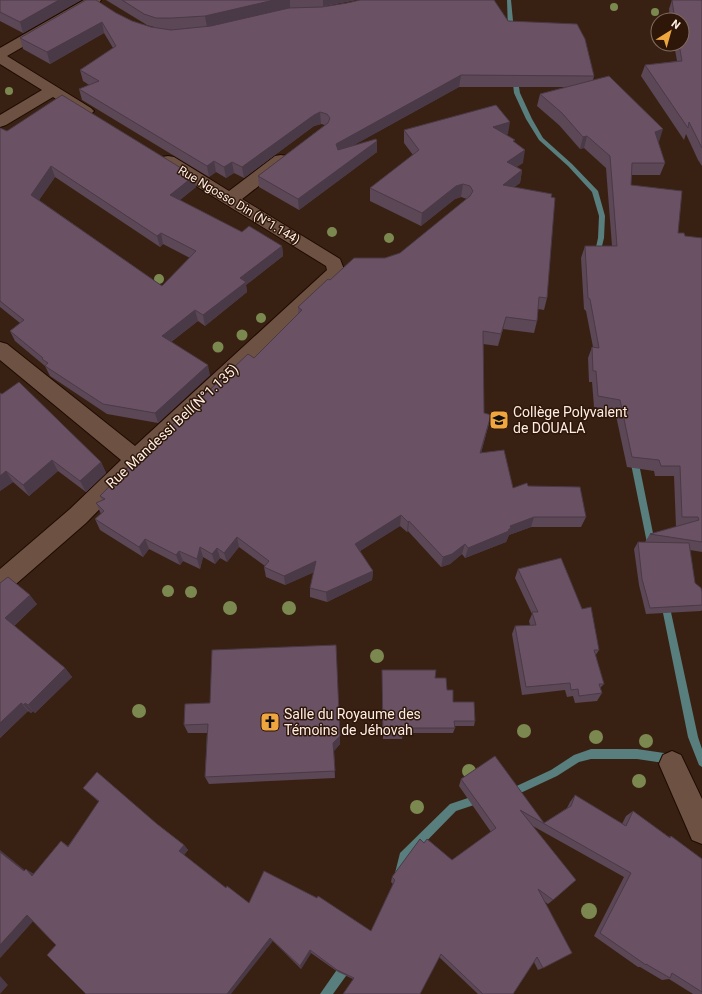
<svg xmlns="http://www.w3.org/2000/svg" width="702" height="994" font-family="Roboto,sans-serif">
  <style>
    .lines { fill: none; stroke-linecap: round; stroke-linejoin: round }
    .stream { fill: #587e7d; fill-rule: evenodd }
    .street-casing { stroke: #1f0a01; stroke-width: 2 }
    .street { fill: #6d5243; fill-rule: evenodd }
    .tree { fill: #7b884f }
    .wall { fill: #5b4756; fill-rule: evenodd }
    .shaded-wall { fill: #4a3946 }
    .building { fill: #6a5264; stroke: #4a3946; fill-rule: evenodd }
    .labels { text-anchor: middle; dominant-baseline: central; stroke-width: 3; stroke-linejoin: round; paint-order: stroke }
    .far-street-label { font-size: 12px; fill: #ffeee5; stroke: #2e1709 }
    .poi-label { font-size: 14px; fill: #ffeee5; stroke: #2e1709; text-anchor: start }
    .street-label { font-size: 14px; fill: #ffeee5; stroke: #2e1709 }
  </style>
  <rect width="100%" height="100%" fill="#382113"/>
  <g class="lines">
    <!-- stream -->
    <path class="stream" d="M507 0H511L514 31 511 33 508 31Z
      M512 75 517 76 520 93 532 119 543 138 572 164 598 191 605 216 604 238 599 258H597L594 256 598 238 599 216 592 192 568 166 539 140 526 119 514 93Z
      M634 456 637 457 638 459 655 543 654 546 651 547 648 546 647 543 630 459 631 457Z
      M665 599 668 600 669 603 698 737 702 749V767L699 765 688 737 661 603 662 600Z
      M591 749H637L664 753 667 755 669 758 667 761 664 763 637 759H591L579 762 557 776 514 796 511 798 508 796 506 793 508 790 551 770 574 755Z
      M480 794 483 796 485 799 483 802 456 811 408 860 404 877 400 878 396 877 395 873 400 853 450 804Z
      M347 960 351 961 352 965 351 969 333 994H320L343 961Z"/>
    <!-- street casing -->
    <g class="street-casing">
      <path id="street" d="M84 0H101L99 3 7 56 91 108 94 111 91 114C78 118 64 104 53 97L6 125 0 127V115L42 90 0 64V48Z
        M281 155 287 156 289 160 287 164 242 199 340 259 345 272 342 276 143 465 86 523 8 591 0 594V569L70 509 121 460 0 360V342L7 344 135 446 327 270 326 266 162 165 160 161 162 157 168 156 174 157 229 191 275 156Z
        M672 751 681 755 702 799V844L692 840 659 764 663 755Z"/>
    </g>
    <!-- street -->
    <use href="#street" class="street"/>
  </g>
  <!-- trees -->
  <g class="tree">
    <circle cx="614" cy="7" r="4"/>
    <circle cx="655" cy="12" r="4"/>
    <circle cx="9" cy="91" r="4"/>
    <circle cx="332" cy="232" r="5"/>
    <circle cx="389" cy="238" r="5"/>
    <circle cx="159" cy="279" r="5"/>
    <circle cx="261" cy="318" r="5"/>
    <circle cx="242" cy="335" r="5.5"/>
    <circle cx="218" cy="347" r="5.5"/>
    <circle cx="168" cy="591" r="6"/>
    <circle cx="191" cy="592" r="6"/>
    <circle cx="230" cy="608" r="7"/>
    <circle cx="289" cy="608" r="7"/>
    <circle cx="377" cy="656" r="7"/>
    <circle cx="139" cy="711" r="7"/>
    <circle cx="524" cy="731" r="7"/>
    <circle cx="596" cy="737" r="7"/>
    <circle cx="646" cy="741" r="7"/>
    <circle cx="469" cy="771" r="7"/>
    <circle cx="639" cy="781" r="7"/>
    <circle cx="417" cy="807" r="7"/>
    <circle cx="589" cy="911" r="8"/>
  </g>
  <!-- wall -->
  <path class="wall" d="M0 0H81L23 33 0 21Z
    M106 0H356L326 6 508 21 594 76 593 80 659 142H658L665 163 660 175H631V185L678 233 685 236 702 238V552L690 550 695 583 702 592V610L701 611 646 614 639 585 634 549 638 542H645L650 534 676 527 674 476H655L654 471 627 467 615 411 594 407 592 382H589L588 358 592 347H593L586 311 584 309 581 258 585 246H612L606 168 584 148 580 149 559 125 537 106 540 94 566 87H459L352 146 377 141V152L299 210 259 187 258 176 325 125 321 124 314 126 244 178 234 173 226 178 216 172 209 177 82 100 79 89 89 85 83 81 80 70 113 48 104 33 50 64 23 49 20 38 116 13 132 21 151 27 157 28 147 25ZM234 20 211 26H207Z
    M672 0H702V166L698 160 686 134 684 140 641 76 645 65 677 61 674 44H682V20H670L669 9Z
    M0 128 7 131 196 187 180 200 242 232 282 246 283 256 246 285 247 292 205 326 198 321 171 342 210 375 158 423 107 414 50 376 45 366 15 341 10 331 20 323 0 307ZM55 177 160 247 163 244 190 258 162 286 39 200Z
    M404 130 508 134 506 135 515 143 523 163 516 167 522 170 520 183 514 187 547 298 544 310 538 309 537 321 534 333 503 329 498 346 483 344 484 413 491 415 488 427 481 453 513 488 528 486 586 517 581 527H531L509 535 506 542 465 558 462 554 450 564 441 567 408 531 407 532 400 526 360 551 373 571 372 580 327 602 310 597V588L314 572 285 585 266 577 264 567 265 566 239 547 227 562 220 558 215 564 203 557 200 569 183 561 180 565 149 549 143 557 100 530 95 519 101 514 96 503 102 500 100 496 254 358 298 314V307L330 280 385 258 400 253 467 199 461 197 455 199 421 226 370 201V188L413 155 404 143Z
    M0 393 101 462 106 473 86 492 58 471 29 496 13 482 0 491Z
    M518 569 599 650 595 656 604 684 600 688 602 693 597 701 575 703 573 696 567 697 565 690 522 695 512 634 515 626 530 625 529 621 532 614 515 578Z
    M0 583 37 604 14 626 65 668 72 677 35 713 33 711 31 713 28 711 0 738Z
    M382 670 435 678 447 690 453 702 475 721 474 726H455V728L453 733H403L402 739H383Z
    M210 703 340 744 334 751 335 778 209 784 205 777 207 733H188L184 725Z
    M461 779 544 823 567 808 570 802 575 795 622 824 626 816 633 811 669 837 671 836 702 859V994H693L669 979 662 980 640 967H638L594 936 624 877 531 825 553 900 548 904 544 901 543 968 538 970 534 962 513 994H478L439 957 353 979 338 972 311 953 301 969 273 941 56 945 33 921 0 958 25 870 34 874 61 841 68 846 99 802 83 788 157 824 184 845 188 850 184 855 226 888 249 903 371 931 393 884 391 882 392 877 424 843 452 860 491 832 459 786Z"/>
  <!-- shaded-wall -->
  <path class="shaded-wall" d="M59 0H81L23 33 20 22Z
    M274 0H290V8L207 27 205 16Z
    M323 0H356L323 6Z
    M102 22 104 33 50 64 47 52Z
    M461 75 459 87 336 155V144Z
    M320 112 321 124 314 126 244 178 242 167 314 115Z
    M510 122 508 134 491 140 493 127Z
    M663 129 659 142 651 144 655 132Z
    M587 136 584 148 580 149 583 137Z
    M377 141V152L299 210 298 199Z
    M525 150 523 163 505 175 507 162Z
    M214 161 216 172 209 177 207 166Z
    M232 162 234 173 226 178 224 167Z
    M51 166 55 177 35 206 31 195Z
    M522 170 520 183 501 198 503 185Z
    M194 176 196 187 172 206 170 195Z
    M463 184 461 197 455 199 421 226 422 213 456 186Z
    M161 233 163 244 160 247 157 236Z
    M282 246 283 256 246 285 247 292 205 326 203 315 240 278Z
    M195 310 198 321 165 346 162 336Z
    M506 317 503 329 498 346 501 334Z
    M208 365 210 375 158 423 155 413Z
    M491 415 488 427 478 464 480 453Z
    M52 460 58 471 29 496 23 485Z
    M101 462 106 473 86 492 80 481Z
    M6 471 13 482 0 491V476Z
    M401 515 400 526 355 554V544Z
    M534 517 531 527 509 535 506 542 465 558 468 548 510 526Z
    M409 521 408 531 407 532 408 522Z
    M237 537 239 547 227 562 224 553Z
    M145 539 149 549 143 557 139 547Z
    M465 544 462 554 450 564 441 567 443 557Z
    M200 547 203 557 200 569 197 559Z
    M217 548 220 558 215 564 212 554Z
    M179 551 183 561 180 565 176 555Z
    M316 561 317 571 285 585 284 576Z
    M373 571 372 580 327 602 326 592Z
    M30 595 37 604 12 627 5 618Z
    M65 668 72 677 35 713 28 705Z
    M21 703 28 711 0 738V723Z
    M25 703 33 711 31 713 24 705Z
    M340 736V744L334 751 335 778 333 743Z
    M184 845 188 850 183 856 179 851Z
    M0 850 32 876 24 871 0 852Z
    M26 869 34 874 40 880 32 876Z
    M27 915 35 919 0 958V945Z
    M270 938 273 941 231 994H227Z
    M310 950 311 953 301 969 300 966Z
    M0 976 8 985 0 994Z"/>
  <!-- building -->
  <path class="building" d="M0 0H59L20 22 0 12Z
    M86 0H96L116 13 132 21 151 27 171 30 211 26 289 8 322 7 347 3 360 0H494L508 21 577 24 585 39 594 76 461 75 336 144 338 150 376 139 377 141 298 199 258 176 328 123 330 118 327 114 320 112 314 115 242 167 232 162 224 167 214 161 207 166 79 89 99 81 80 70 116 46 102 22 47 52 20 38Z
    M122 0H274L205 16 172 18H156L144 14Z
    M672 0H702V148L689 122 688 128 645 65 682 61 679 44H682V20H675Z
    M609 76 663 129 655 132 665 163H632L631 185 682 191 678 233H684L685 236 702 238V542L650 534 699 520 698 517H682L680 466H661L659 460 632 457 620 400 598 396 596 371H593L592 347 599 348 590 299 588 298 585 246H617L610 156 587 136 583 137 562 113 540 94Z
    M62 95 194 176 170 195 242 232 249 226 282 246 240 278 246 282 203 315 195 310 162 336 208 365 155 413 103 404 45 366 48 363 42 359 43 358 10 331 24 320 0 301V128L7 131ZM51 166 157 236 161 233 196 251 162 286 31 195Z
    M496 105 510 122 493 127 515 140 513 141 525 150 507 162 522 170 503 185 552 194 551 197 555 198 547 298 539 297 537 321 506 317 501 334 483 331 484 413 491 415 480 453 504 450 513 488 527 483 528 486 580 487 586 517H534L510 526 511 528 508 530 509 531 468 548 465 544 452 554 443 557 409 521 408 522 401 515 355 544 373 571 326 592 310 588 316 561 284 576 264 567 269 561 237 537 224 553 217 548 212 554 200 547 197 559 179 551 176 555 145 539 139 547 95 519 104 511 96 503 105 499 100 496 140 455 248 354 254 358 302 310 298 307 328 279 330 280 354 258H385L400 253 470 196 473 191 470 186 463 184 456 186 422 213 370 188 419 150 404 130Z
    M19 382 101 462 80 481 52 460 23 485 6 471 0 476V393L2 394Z
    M638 542 689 543 695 583 701 588 702 592V605L650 608 642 579Z
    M561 558 582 609 591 607 599 650H594L604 684H599L602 693 579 696 578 689 571 690 570 683 526 687 515 626 536 625 532 612H538L518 569Z
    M8 577 30 595 5 618 65 668 28 705 25 703 24 705 21 703 0 723V583Z
    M336 645 340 736 333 743 335 771 205 777 208 724 184 725 185 704 210 703 212 650Z
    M382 670H436L435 678H446L447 690H453V702H474L475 721H454L455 728H403V735H383Z
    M495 756 544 823 571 806 575 795 626 826 633 811 670 838 671 836 702 859V992L672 973 670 978 646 964V965L600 933 631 873 520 810 576 880 553 900 538 889 572 953 543 968 537 957 513 994H483L441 954 420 994H343L354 978 337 970 310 950 300 966 270 938 227 994H86L47 955 56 945 27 915 0 945V852L24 871 26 869 32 876 61 841 68 847 99 801 83 788 97 772 157 824 184 845 179 851 226 888 227 886 249 903 264 871 317 898 318 896 371 931 395 880 392 877 420 839 424 843 427 839 452 860 496 828 461 779Z"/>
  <!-- icons -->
  <defs>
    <g id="school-square" transform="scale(1)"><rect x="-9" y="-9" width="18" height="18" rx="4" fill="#f0a63e" stroke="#2e1709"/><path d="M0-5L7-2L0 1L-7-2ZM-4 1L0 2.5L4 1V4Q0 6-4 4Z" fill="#111"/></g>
    <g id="church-square" transform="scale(1)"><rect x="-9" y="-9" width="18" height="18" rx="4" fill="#f0a63e" stroke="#2e1709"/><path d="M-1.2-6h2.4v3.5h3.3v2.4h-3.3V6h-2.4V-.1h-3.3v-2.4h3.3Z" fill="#111"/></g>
  </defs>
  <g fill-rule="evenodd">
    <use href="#school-square" x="499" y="420"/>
    <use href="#church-square" x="270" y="722"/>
  </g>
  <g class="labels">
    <!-- far-street labels -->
    <g class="far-street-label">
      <text transform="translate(239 205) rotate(31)">Rue Ngosso Din (N°1.144)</text>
    </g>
    <!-- poi labels -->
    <g class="poi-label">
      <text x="513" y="412">Collège Polyvalent<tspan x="513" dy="16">de DOUALA</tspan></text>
      <text x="284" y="714">Salle du Royaume des<tspan x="284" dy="16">Témoins de Jéhovah</tspan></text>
    </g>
    <!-- street labels -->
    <g class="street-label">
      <text transform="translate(172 426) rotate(-43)">Rue Mandessi Bell(N°1.135)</text>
    </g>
  </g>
  <!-- north arrow -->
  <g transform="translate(670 32) rotate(37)"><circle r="19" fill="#2e1709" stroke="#826d61"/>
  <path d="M0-3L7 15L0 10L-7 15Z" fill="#f0a63e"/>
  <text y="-6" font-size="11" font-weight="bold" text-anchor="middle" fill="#ffeee5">N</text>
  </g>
</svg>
